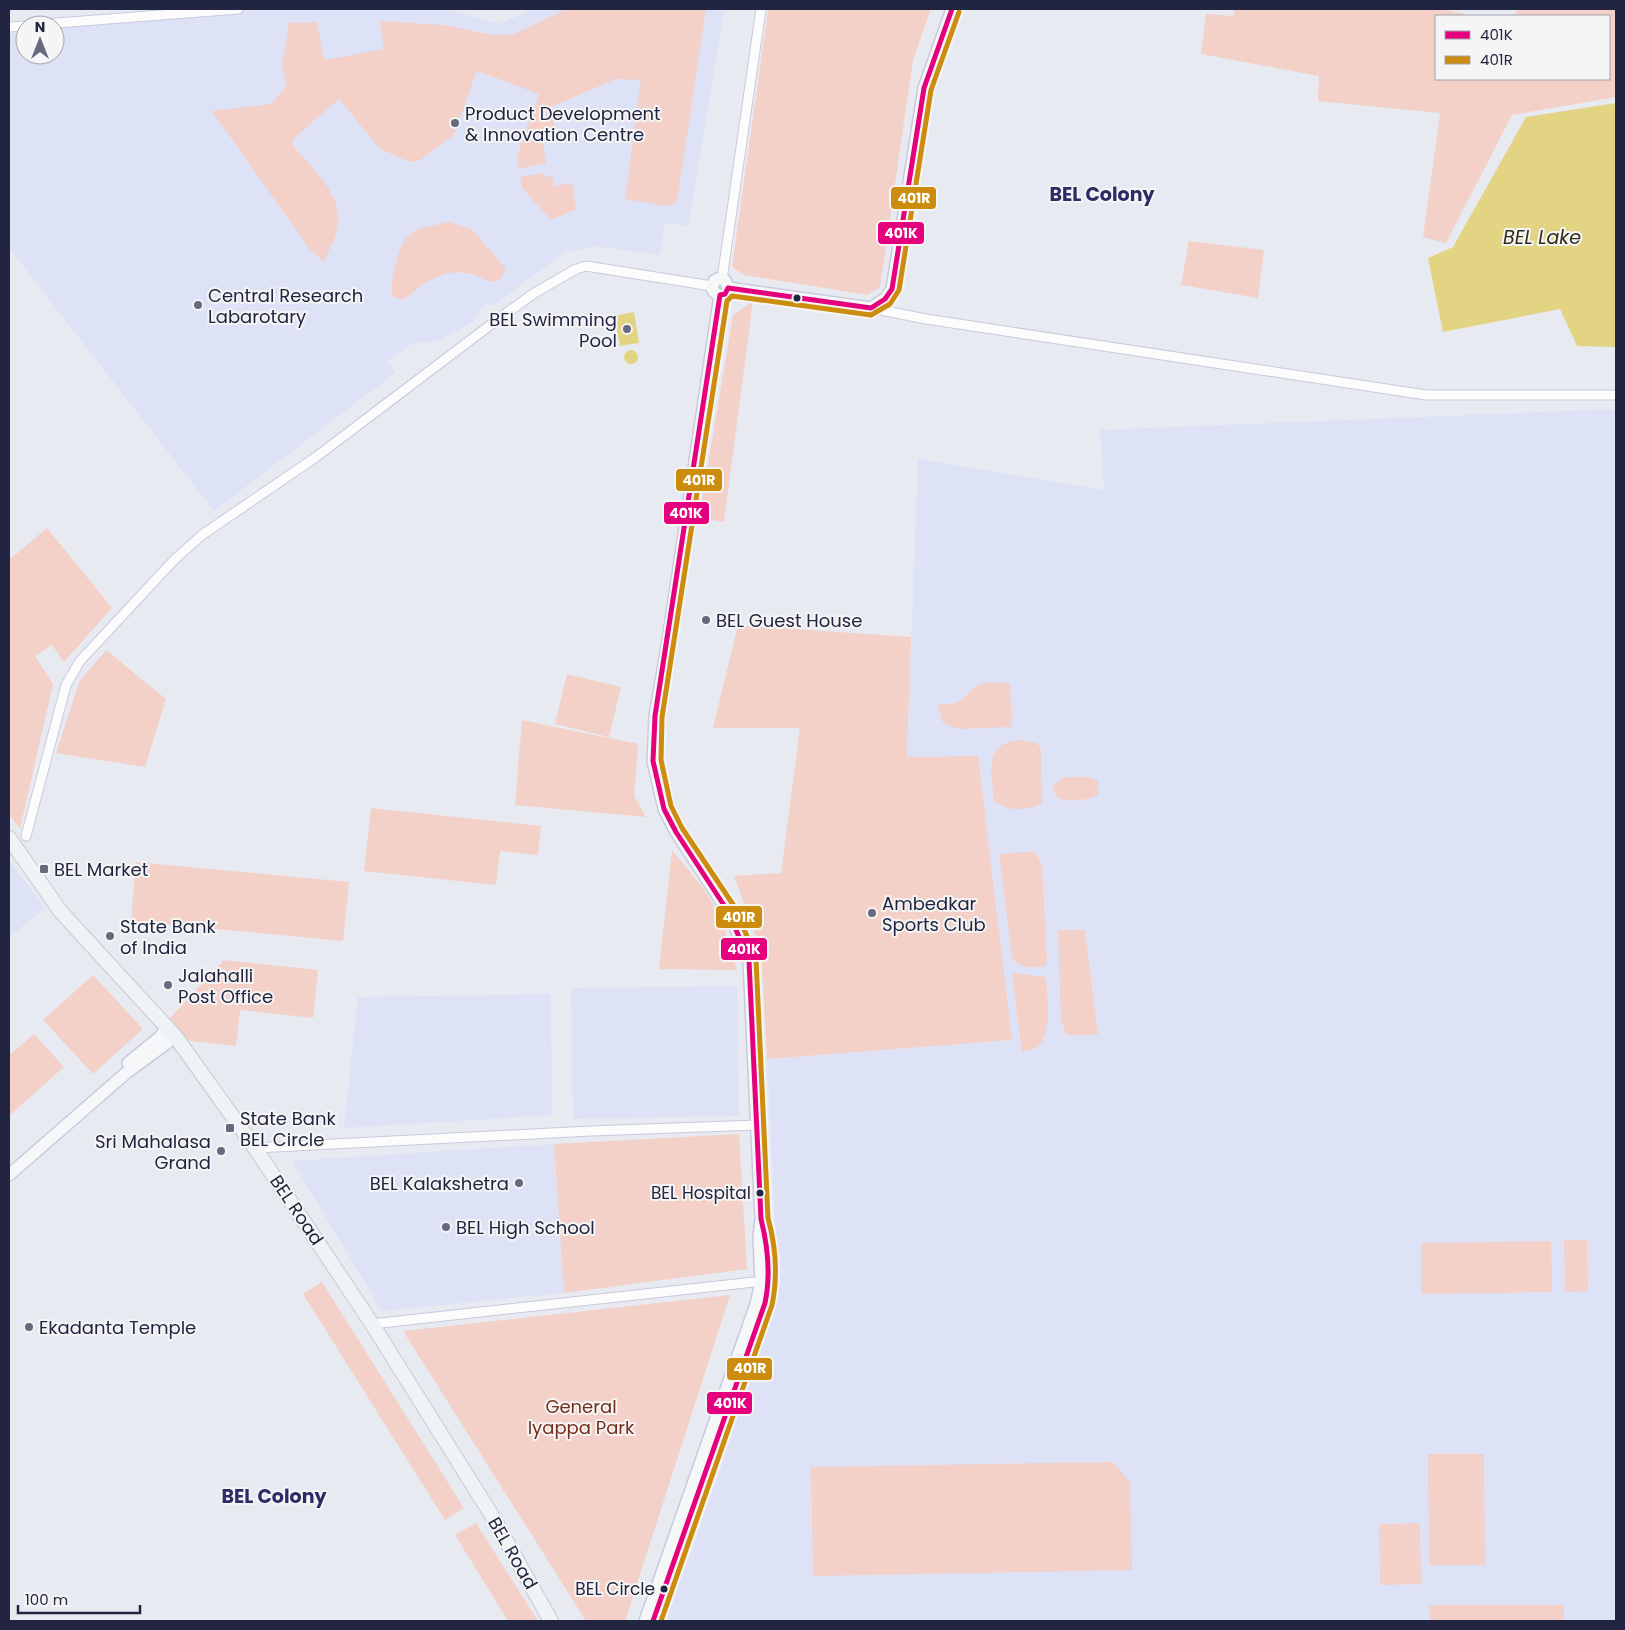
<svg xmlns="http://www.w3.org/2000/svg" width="1625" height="1630" font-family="Poppins,sans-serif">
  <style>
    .built { fill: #dee2f7 }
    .green { fill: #f3d1c9 }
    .water { fill: #e2d483 }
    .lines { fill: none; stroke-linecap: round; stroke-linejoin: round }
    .street-casing { stroke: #c8cadd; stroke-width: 11 }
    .secondary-casing { stroke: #c8cadd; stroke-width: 14 }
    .primary-casing { stroke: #c7c8d1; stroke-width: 16 }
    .street { stroke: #fcfcfd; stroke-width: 9 }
    .secondary { stroke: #f5f7f9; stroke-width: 11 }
    .primary { stroke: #eff3f5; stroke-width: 14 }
    .bus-1-casing { stroke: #f5f5f5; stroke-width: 9 }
    .bus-2-casing { stroke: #f5f5f5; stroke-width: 9 }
    .bus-1 { stroke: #e5007d; stroke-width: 5 }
    .bus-2 { stroke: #cc8c0d; stroke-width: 5 }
    .poi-dot { fill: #676a7f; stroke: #f5f5f5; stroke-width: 2 }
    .bus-dot { fill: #222541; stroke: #f5f5f5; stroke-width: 2 }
    .labels { text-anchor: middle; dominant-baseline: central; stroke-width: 4; stroke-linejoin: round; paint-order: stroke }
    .bus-label { font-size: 17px; fill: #222541; stroke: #f5f5f5; text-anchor: end }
    .poi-label { font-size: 18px; fill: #222541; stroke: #f5f5f5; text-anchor: start }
    .street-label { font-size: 18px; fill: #222541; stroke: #f5f5f5 }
    .park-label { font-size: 18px; fill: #722e18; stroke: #f5f5f5 }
    .neighbourhood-label { font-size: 19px; font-weight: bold; fill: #2b2c68; stroke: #f5f5f5 }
    .water-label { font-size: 19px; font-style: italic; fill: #2f2b17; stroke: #f5f5f5 }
    .line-badge { stroke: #f5f5f5; stroke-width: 2 }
    .badge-label { font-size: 14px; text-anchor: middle; font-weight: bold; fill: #fff }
  </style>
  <rect width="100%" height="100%" fill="#e8eaf2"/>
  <!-- built -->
  <path class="built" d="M271 9H445L500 24 533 9H724L688 226 665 223 660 255 594 246 564 253 494 305 485 304 473 322 437 341 412 344 387 361 396 372 214 511 9 248V34L25 32V55H55V28L124 20Z
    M1616 409V1621H666L719 1473 774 1304 778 1282 767 1059 1011 1040 978 756 907 757 918 459 1104 490 1100 430Z
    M9 860 45 908 9 937Z
    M737 986 739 1116 573 1119 571 988Z
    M551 994 552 1115 344 1128 358 997Z
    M554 1144 564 1293 382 1311 292 1161Z"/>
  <!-- green -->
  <path class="green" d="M567 9H706L677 202 667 206 625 199 641 80 616 79 539 112 553 117 555 132 542 135 546 163 519 169 517 156 539 94 477 71 454 135 419 161 409 162 379 148 339 99 292 140 293 146C312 168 342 193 338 225 337 237 328 251 324 262L310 250 212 111 271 104 286 86 282 64 289 23 317 22 324 60 384 49 380 21 444 25 493 35 514 34Z
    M768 9H931L913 60 880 287 868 295 744 275 732 267Z
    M1235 9H1442L1473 16H1436V79H1609V16H1515L1517 9H1616V97L1512 115 1446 243 1423 237 1440 113 1318 101 1319 76 1201 54 1206 14 1233 16Z
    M544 173 545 177 552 176 554 186 572 183 576 209 551 220 522 188 520 177Z
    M449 222 472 229 506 269 500 280C487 284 482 277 470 274 442 266 422 286 403 300L393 297C389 286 393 278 395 267 405 228 412 230 449 222Z
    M1189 241 1264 250 1258 298 1181 285Z
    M753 301 724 522 699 518 733 315Z
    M47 528 112 608 64 662 52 645 35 656 53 684 20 829 9 814V560Z
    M738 625 911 637 907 757 978 756 1012 1040 767 1059 761 951 734 876 781 873 800 728H713Z
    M106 650 166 699 145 767 56 753 79 682Z
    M567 674 621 687 609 737 555 724Z
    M1010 683 1012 727 959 729 943 723 937 704C966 705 957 699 978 686 985 681 1001 683 1010 683Z
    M522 720 638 744 634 796 646 817 515 805Z
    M1020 740 1037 743 1041 749 1042 803C1026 812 1010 811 994 802 992 775 982 742 1020 740Z
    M1063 777H1088L1098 781V795C1086 801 1050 807 1054 785Z
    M371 808 541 826 538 855 500 851 496 885 364 871Z
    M672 850 704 889 721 917 737 970 659 969Z
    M1035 851 1042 865 1047 961 1045 966C1032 968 1019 970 1012 957L999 854Z
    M136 862 349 882 343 941 131 921Z
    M1058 930H1085L1098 1035H1066L1061 1020Z
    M224 960 318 970 313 1018 240 1010 236 1046 189 1041 170 1018Z
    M1012 973 1046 977C1047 995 1053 1035 1037 1047 1033 1050 1026 1051 1022 1052Z
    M93 975 143 1029 93 1074 43 1020Z
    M34 1034 64 1067 9 1116V1055Z
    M739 1134 747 1269 564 1293 554 1144Z
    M1564 1240H1587L1588 1291 1565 1292Z
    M1551 1241 1552 1292 1421 1294V1243Z
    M322 1282 464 1508 445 1520 303 1294Z
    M730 1295 625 1621H586L403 1331Z
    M1428 1454H1484L1485 1565H1429Z
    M1113 1462 1130 1482 1132 1570 813 1576 811 1467Z
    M476 1523 538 1621H508L455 1535Z
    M1420 1523 1421 1584 1380 1585 1379 1524Z
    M1429 1605H1564V1621H1430Z"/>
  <!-- water -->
  <path class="water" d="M1616 103V347L1577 346 1560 309 1443 332 1428 258 1453 247 1526 117Z
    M634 312 639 343 620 346 614 316Z
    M624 357a7 7 0 1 1 14 0a7 7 0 1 1-14 0Z"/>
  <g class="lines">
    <!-- street casing -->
    <g class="street-casing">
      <path id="street" d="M31 25 238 9
        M9 27 25 26
        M722 279 761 9
        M871 308 926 319 1426 395H1616
        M26 836 66 685 80 661 173 561 202 535 316 457 493 323 533 294 576 269 586 266 712 286
        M255 1148 591 1131 757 1125
        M372 1324 754 1282H767"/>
    </g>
    <!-- secondary casing -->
    <g class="secondary-casing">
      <path id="secondary" d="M728 288 871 308 885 299 892 289 924 88 952 9
        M720 295 715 293 712 289 714 281 720 278 725 280 728 288
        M128 1063 160 1037 167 1027
        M9 1175 126 1073 175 1037
        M745 1361 765 1303 769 1283 766 1240
        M645 1621 756 1304 761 1282 759 1238 761 1219 749 961 729 913 676 832 664 809 653 761 655 716 668 641 720 295"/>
    </g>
    <!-- primary casing -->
    <g class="primary-casing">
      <path id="primary" d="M9 838 61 912 175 1036 255 1148 372 1324 491 1514 551 1621"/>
    </g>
    <!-- street -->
    <use href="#street" class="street"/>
    <!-- secondary -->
    <use href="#secondary" class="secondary"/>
    <!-- primary -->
    <use href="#primary" class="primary"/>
    <!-- bus-1 casing -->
    <g class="bus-1-casing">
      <path id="bus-1" d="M653 1621 765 1303C771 1275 768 1247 761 1219L749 961 729 913 676 832 664 809 653 761 655 716 720 295 725 294 728 288 871 308 885 299 892 289 924 88 952 9"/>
    </g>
    <!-- bus-2 casing -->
    <g class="bus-2-casing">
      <path id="bus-2" d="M661 1621 772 1305C778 1276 776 1247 768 1218L756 959 736 909 682 828 671 806 661 760 662 717 727 301 732 296 871 315 890 304 899 290 931 90 959 12"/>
    </g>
    <!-- bus-1 -->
    <use href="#bus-1" class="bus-1"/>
    <!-- bus-2 -->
    <use href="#bus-2" class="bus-2"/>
  </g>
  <!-- markers -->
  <g class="poi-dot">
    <circle cx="455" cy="123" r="5"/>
    <circle cx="198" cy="305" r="5"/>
    <circle cx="627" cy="329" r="5"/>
    <circle cx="706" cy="620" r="5"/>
    <rect x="39" y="864" width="10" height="10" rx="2.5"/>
    <circle cx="872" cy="913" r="5"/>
    <circle cx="110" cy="936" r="5"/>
    <circle cx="168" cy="985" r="5"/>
    <rect x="225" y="1123" width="10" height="10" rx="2.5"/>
    <circle cx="221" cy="1151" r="5"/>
    <circle cx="519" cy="1183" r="5"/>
    <circle cx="446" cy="1227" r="5"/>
    <circle cx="29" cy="1327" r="5"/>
  </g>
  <g class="bus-dot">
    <circle cx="797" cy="298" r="4.5"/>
    <circle cx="760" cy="1193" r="4.5"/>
    <circle cx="664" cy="1589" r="4.5"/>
  </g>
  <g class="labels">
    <!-- bus labels -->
    <g class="bus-label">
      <text x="751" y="1193">BEL Hospital</text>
      <text x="655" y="1589">BEL Circle</text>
    </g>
    <!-- poi labels -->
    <g class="poi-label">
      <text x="465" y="113">Product Development<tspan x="465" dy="21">&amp; Innovation Centre</tspan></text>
      <text x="208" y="295">Central Research<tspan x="208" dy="21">Labarotary</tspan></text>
      <text x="617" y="319" text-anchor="end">BEL Swimming<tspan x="617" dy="21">Pool</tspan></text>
      <text x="716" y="620">BEL Guest House</text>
      <text x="54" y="869">BEL Market</text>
      <text x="882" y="903">Ambedkar<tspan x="882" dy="21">Sports Club</tspan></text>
      <text x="120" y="926">State Bank<tspan x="120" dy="21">of India</tspan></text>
      <text x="178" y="975">Jalahalli<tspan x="178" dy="21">Post Office</tspan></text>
      <text x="240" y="1118">State Bank<tspan x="240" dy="21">BEL Circle</tspan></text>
      <text x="211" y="1141" text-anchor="end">Sri Mahalasa<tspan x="211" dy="21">Grand</tspan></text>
      <text x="509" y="1183" text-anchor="end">BEL Kalakshetra</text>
      <text x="456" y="1227">BEL High School</text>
      <text x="39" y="1327">Ekadanta Temple</text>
    </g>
    <!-- street labels -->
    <g class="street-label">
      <text transform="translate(297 1210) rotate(56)">BEL Road</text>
      <text transform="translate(513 1553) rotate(60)">BEL Road</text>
    </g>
    <!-- park labels -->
    <g class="park-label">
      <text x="581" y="1406">General<tspan x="581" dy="21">Iyappa Park</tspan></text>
    </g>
    <!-- neighbourhood labels -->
    <g class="neighbourhood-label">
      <text x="1102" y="194">BEL Colony</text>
      <text x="274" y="1496">BEL Colony</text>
    </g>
    <!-- water labels -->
    <g class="water-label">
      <text x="1542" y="237">BEL Lake</text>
    </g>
  </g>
  <g class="line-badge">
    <rect x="890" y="186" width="47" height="24" rx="5" fill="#cc8c0d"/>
    <rect x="877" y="221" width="48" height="24" rx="5" fill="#e5007d"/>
    <rect x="675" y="468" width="48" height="24" rx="5" fill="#cc8c0d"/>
    <rect x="663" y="501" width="47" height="24" rx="5" fill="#e5007d"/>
    <rect x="715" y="905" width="48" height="24" rx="5" fill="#cc8c0d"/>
    <rect x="720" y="937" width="48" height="24" rx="5" fill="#e5007d"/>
    <rect x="726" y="1357" width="47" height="24" rx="5" fill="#cc8c0d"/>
    <rect x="706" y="1391" width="47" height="24" rx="5" fill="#e5007d"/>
  </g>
  <g class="badge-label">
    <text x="914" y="203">401R</text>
    <text x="901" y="238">401K</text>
    <text x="699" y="485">401R</text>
    <text x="686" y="518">401K</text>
    <text x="739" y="922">401R</text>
    <text x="744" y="954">401K</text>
    <text x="750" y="1373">401R</text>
    <text x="730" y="1408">401K</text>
  </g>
  <!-- border -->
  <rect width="1625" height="1630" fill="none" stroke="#222541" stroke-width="20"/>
  <!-- legend -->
  <rect x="1435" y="15" width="175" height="65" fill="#f5f5f5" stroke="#a1a2ad"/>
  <rect x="1445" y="31" width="25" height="8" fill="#e5007d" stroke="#a1a2ad"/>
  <text x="1480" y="40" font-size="15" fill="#222541">401K</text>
  <rect x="1445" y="56" width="25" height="8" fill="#cc8c0d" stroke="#a1a2ad"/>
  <text x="1480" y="65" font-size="15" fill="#222541">401R</text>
  <!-- north arrow -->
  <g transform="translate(40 40)"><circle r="24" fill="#f5f5f5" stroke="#a1a2ad"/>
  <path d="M0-4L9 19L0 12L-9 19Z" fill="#676a7f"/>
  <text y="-8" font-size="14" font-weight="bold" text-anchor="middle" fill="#222541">N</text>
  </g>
  <!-- scale -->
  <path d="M18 1605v8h122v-8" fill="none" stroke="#222541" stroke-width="2.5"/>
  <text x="25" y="1605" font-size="15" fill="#222541" stroke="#f5f5f5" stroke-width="4" paint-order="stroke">100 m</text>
</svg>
